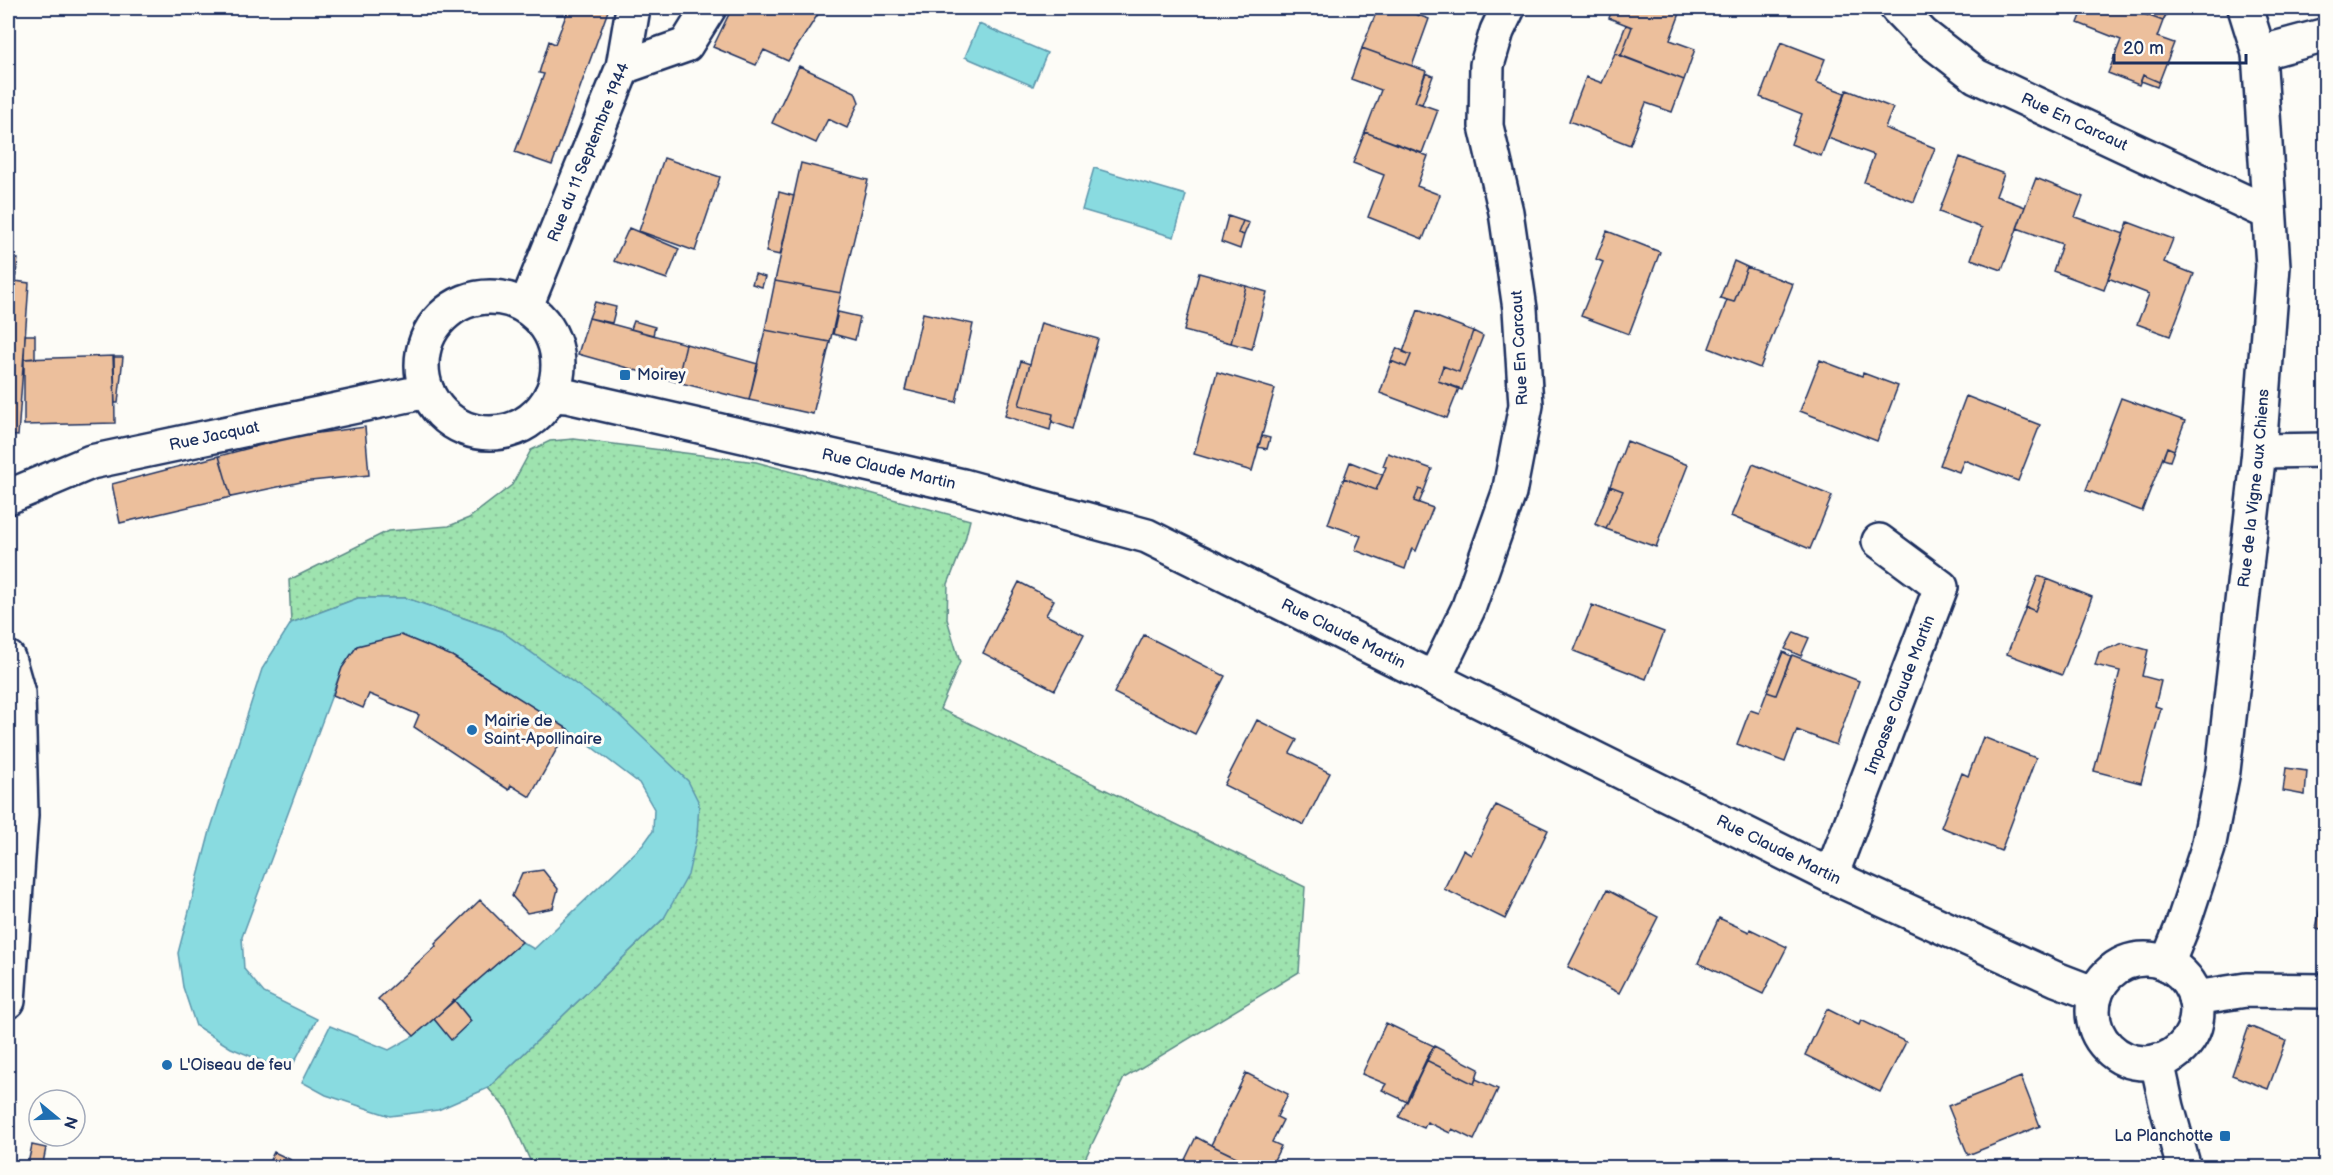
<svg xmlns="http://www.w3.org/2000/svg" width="2333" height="1175" font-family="'Balsamiq Sans',sans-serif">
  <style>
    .park { fill: url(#park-dots); stroke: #5c8986; stroke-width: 1.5 }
    .water { fill: #89dbe0; stroke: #5d96ac; stroke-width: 1.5 }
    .building { fill: #ecbf9c; stroke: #1b2f5e; stroke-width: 1.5 }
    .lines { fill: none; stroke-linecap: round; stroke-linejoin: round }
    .minor-casing { stroke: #1b2f5e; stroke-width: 38 }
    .minor { stroke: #fdfcf7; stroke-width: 33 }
    .poi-dot { fill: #1f6fb2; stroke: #fdfcf7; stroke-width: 2 }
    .labels { text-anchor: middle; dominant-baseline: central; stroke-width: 6; stroke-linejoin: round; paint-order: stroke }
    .street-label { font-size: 16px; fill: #1b2f5e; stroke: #fdfcf7 }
    .poi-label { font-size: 16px; fill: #1b2f5e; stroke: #fdfcf7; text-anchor: start }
  </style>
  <defs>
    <pattern id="park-dots" width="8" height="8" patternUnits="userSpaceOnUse" patternTransform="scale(1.5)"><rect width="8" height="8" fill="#9ee3af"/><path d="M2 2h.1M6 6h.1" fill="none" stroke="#88c399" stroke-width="1.8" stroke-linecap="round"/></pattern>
  </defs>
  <rect width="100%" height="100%" fill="#fdfcf7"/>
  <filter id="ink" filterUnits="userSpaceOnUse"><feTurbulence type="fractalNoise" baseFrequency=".0167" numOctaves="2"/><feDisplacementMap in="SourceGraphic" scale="12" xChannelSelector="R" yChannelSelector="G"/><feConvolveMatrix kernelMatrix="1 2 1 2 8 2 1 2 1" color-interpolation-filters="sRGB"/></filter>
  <g filter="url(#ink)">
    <!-- park -->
    <path class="park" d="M574 439 756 462 970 520 965 540 948 584 947 619 960 662 940 709 1305 887 1299 972 1124 1078 1081 1167H533L508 1111 488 1088 664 918 697 835 501 631 406 598H358L291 623 289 580 388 531 449 526 469 518 512 485 531 450 550 441Z"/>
    <!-- water -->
    <path class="water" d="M979 24 1047 53 1033 86 965 57Z
      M1094 168 1186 195 1174 237 1082 210Z
      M358 598H406L501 631 618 714 688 781 699 803 697 835 688 875 664 918 488 1088 438 1110 390 1116 326 1095 302 1082 330 1026 389 1050 414 1036 434 1019 451 1039 471 1021 454 1000 522 942 534 949 643 845 653 831 654 809 639 783 568 729 452 656 357 646 342 668 242 937 244 969 264 993 317 1019 289 1072 231 1048 196 1026 183 987 178 953 210 831 262 669 291 623Z"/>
    <!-- building -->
    <path class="building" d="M564 8H609L552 165 515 152 544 74 539 73 549 41 555 44 568 10Z
      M732 8H822L788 61 764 50 756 65 713 47Z
      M1378 8H1410L1409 12 1429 19 1412 66 1362 48Z
      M1613 8H1682L1670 40 1695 49 1684 80 1621 56 1632 27 1609 18Z
      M2084 8H2134L2133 10 2163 21 2157 37 2174 43 2159 82 2143 75 2139 85 2108 73 2121 40 2078 23Z
      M2134 8H2147L2166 15 2163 21 2133 10Z
      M1626 25 1632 27 1621 56 1615 53Z
      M1781 42 1825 59 1816 82 1845 93 1821 156 1791 144 1802 114 1760 97Z
      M1362 48 1426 71 1415 102 1438 110 1422 153 1365 132 1381 90 1351 79Z
      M1615 53 1684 80 1672 112 1646 103 1630 145 1569 121 1586 77 1602 83Z
      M799 66 855 92 859 102 847 128 828 119 816 143 772 123Z
      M1426 73 1433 76 1422 104 1415 102Z
      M2143 75 2159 82 2157 87 2141 81Z
      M1847 90 1893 108 1885 128 1935 148 1914 202 1864 182 1874 155 1828 138Z
      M1365 132 1428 156 1417 186 1440 195 1423 239 1368 217 1384 175 1353 163Z
      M1960 157 2004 174 1996 196 2025 207 2002 270 1971 259 1982 228 1939 212Z
      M664 158 720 177 695 251 639 231Z
      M801 163 868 180 841 293 775 281Z
      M2036 178 2083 197 2075 217 2124 234 2104 290 2053 271 2062 244 2017 228Z
      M779 192 794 196 780 255 766 252Z
      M1228 216 1243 221 1238 233 1244 235 1240 249 1221 242Z
      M1243 221 1249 223 1244 235 1238 233Z
      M2128 222 2173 239 2164 262 2194 274 2170 336 2137 324 2149 294 2108 278Z
      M629 228 679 249 667 279 614 261Z
      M1607 231 1660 252 1629 334 1581 316 1603 262 1596 259Z
      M8 259H18L15 281 8 280Z
      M1734 261 1747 267 1734 302 1720 298Z
      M1747 267 1793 284 1760 368 1709 348 1727 300 1734 302Z
      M1199 273 1246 286 1231 343 1184 331Z
      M755 274 765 277 762 287 752 284Z
      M8 280 29 283 18 436 8 435Z
      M775 281 841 293 830 342 765 330Z
      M1246 286 1267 292 1252 349 1231 343Z
      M595 302 616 307 612 323 589 318Z
      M1418 310 1473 331 1459 372 1443 366 1438 381 1459 388 1447 418 1380 393 1391 361 1406 367 1411 355 1403 352Z
      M838 312 860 317 855 340 833 334Z
      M923 313 973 324 956 402 905 390Z
      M589 318 686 344 677 382 578 354Z
      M634 321 655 327 653 335 631 329Z
      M1041 323 1098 339 1073 429 1052 422 1053 414 1019 405Z
      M765 330 830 342 813 414 749 400Z
      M1473 331 1483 336 1462 390 1438 381 1443 366 1459 372Z
      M25 335H35V358L24 359Z
      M686 344 758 364 749 400 677 382Z
      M1397 348 1411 355 1406 367 1391 361Z
      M114 356 115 423 24 425V359Z
      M113 357H123L118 403H115Z
      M1820 360 1862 376 1863 373 1898 386 1877 441 1800 411Z
      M1021 361 1030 364 1019 405 1053 414 1050 430 1005 416Z
      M1217 372 1275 389 1252 471 1194 454Z
      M1966 396 2040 425 2018 481 1964 460 1959 472 1940 465Z
      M2121 398 2185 421 2174 450 2167 447 2142 511 2086 490Z
      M365 427 369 475 301 482 231 497 219 456 295 436Z
      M1262 436 1270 438 1267 449 1258 447Z
      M1627 441 1688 465 1656 547 1606 529 1623 491 1610 486Z
      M2167 447 2174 450 2170 461 2163 459Z
      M1388 453 1432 469 1424 491 1419 489 1414 501 1433 508 1416 551 1412 548 1405 569 1355 550 1361 536 1328 524 1344 478 1376 490 1386 467 1383 466Z
      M219 456 231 497 120 523 112 484Z
      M1350 462 1383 475 1376 490 1344 478Z
      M1753 464 1832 496 1810 549 1731 516Z
      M1610 486 1623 491 1606 529 1595 524Z
      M1419 489 1424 491 1419 503 1414 501Z
      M2038 576 2047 579 2035 611 2026 607Z
      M2047 579 2092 597 2062 675 2007 654 2026 607 2035 611Z
      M1019 582 1054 600 1046 615 1084 634 1055 690 983 653Z
      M1592 605 1664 632 1646 679 1574 651Z
      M1794 632 1809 638 1801 656 1785 649Z
      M401 635 452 656 568 729 530 797 511 785 509 790 414 727 419 715 369 694 363 708 333 695 342 668 357 646Z
      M1144 635 1225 676 1195 734 1114 693Z
      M2123 643 2148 650 2142 676 2161 681 2155 706 2161 708 2141 783 2094 771 2120 671 2095 665 2099 652Z
      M1783 652 1791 656 1776 695 1767 692Z
      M1792 655 1859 681 1836 745 1797 730 1785 762 1737 744 1750 710 1759 713 1767 692 1776 695Z
      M1257 720 1297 740 1290 753 1330 773 1304 825 1224 785Z
      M1983 737 2036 758 2001 851 1941 827 1962 773 1968 776Z
      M2286 768 2307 771 2305 795 2283 791Z
      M1496 805 1548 830 1505 919 1444 889 1463 850 1471 855Z
      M543 870 558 889 553 908 527 913 512 896 522 873Z
      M2325 884H2326V931L2316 929Z
      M1607 890 1658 917 1619 993 1568 967Z
      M480 900 522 942 414 1036 378 999 436 946 435 944Z
      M1719 918 1749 932 1750 929 1787 947 1763 994 1698 963Z
      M454 1000 471 1021 451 1040 434 1019Z
      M1827 1009 1859 1025 1861 1020 1906 1042 1880 1092 1805 1055Z
      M1386 1023 1434 1046 1407 1102 1382 1090 1386 1084 1362 1074Z
      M2249 1026 2286 1041 2268 1089 2232 1075Z
      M1434 1046 1479 1069 1474 1084 1426 1060Z
      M1426 1060 1474 1084 1476 1079 1498 1089 1474 1140 1452 1129 1450 1133 1427 1122 1424 1128 1399 1117Z
      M1246 1073 1288 1094 1277 1117 1283 1120 1272 1142 1281 1146 1270 1168H1258L1211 1145Z
      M2326 1075V1091L2320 1090Z
      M2021 1077 2040 1126 1968 1155 1948 1106Z
      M1196 1137 1211 1145 1253 1165 1252 1168H1181Z
      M32 1145 46 1148 42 1168H27Z
      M274 1152 289 1159 305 1168H266Z"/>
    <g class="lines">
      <!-- minor casing -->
      <g class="minor-casing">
        <g id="minor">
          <path id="s1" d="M1897 8 1922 34 1976 76 2269 213"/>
          <path d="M2259 53 2326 35"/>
          <path d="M623 67 686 45 709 8"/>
          <circle cx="490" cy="365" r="68"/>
          <path id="s2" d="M526 306 623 67 633 8"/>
          <path id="s3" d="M551 395 567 396 963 486 1147 536 1831 876 2056 979 2095 994"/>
          <path d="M2259 451 2326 450"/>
          <path id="s4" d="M8 497 91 462 427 391"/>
          <path d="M8 658 18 693 21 815 8 1001"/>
          <path d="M1434 679 1468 609 1509 493 1526 405 1520 309 1506 212 1486 126 1487 65 1497 31 1508 8"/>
          <path id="s5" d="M1831 876 1941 587 1879 541"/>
          <circle cx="2145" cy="1011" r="52"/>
          <path id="s6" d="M2167 964 2182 927 2208 848 2223 771 2259 451 2273 266 2259 53 2245 8"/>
          <path d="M2195 998 2246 990 2326 991"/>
          <path d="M2157 1061 2167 1107 2184 1168"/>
        </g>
      </g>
      <!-- minor -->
      <use href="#minor" class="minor"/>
    </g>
  </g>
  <!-- markers -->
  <g class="poi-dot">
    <rect x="619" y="369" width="12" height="12" rx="3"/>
    <circle cx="472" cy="730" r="6"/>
    <circle cx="167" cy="1065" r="6"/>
    <rect x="2219" y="1130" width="12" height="12" rx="3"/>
  </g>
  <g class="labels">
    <!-- street labels -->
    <g class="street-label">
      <text stroke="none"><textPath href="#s1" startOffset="213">Rue En Carcaut</textPath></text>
      <text stroke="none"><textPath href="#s2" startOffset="166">Rue du 11 Septembre 1944</textPath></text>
      <text transform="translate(1520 348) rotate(-93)">Rue En Carcaut</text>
      <text stroke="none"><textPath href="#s4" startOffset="216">Rue Jacquat</textPath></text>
      <text stroke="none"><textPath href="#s3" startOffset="346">Rue Claude Martin</textPath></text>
      <text stroke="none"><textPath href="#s6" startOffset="486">Rue de la Vigne aux Chiens</textPath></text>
      <text stroke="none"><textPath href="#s3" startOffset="832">Rue Claude Martin</textPath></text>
      <text stroke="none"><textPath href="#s5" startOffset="194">Impasse Claude Martin</textPath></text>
      <text stroke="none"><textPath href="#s3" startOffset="1318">Rue Claude Martin</textPath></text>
    </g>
    <!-- poi labels -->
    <g class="poi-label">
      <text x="637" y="375">Moirey</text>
      <text x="484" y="721">Mairie de<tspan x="484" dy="18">Saint-Apollinaire</tspan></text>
      <text x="179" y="1065">L'Oiseau de feu</text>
      <text x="2213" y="1136" text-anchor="end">La Planchotte</text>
    </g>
  </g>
  <!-- margin -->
  <rect width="2333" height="1175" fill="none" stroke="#fdfcf7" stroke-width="30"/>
  <rect x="15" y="15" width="2303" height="1145" fill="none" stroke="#1b2f5e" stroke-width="2" filter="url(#ink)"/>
  <!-- north arrow -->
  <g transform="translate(57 1118) rotate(109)"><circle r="28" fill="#fdfcf7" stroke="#a3aaba" stroke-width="1.5"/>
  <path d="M0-4.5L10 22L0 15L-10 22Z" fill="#1f6fb2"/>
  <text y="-9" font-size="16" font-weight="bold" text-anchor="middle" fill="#1b2f5e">N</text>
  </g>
  <!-- scale -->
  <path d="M2114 54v9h132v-9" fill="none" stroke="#1b2f5e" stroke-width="3"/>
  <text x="2123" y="54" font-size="18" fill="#1b2f5e" stroke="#fdfcf7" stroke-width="4.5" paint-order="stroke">20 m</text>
</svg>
